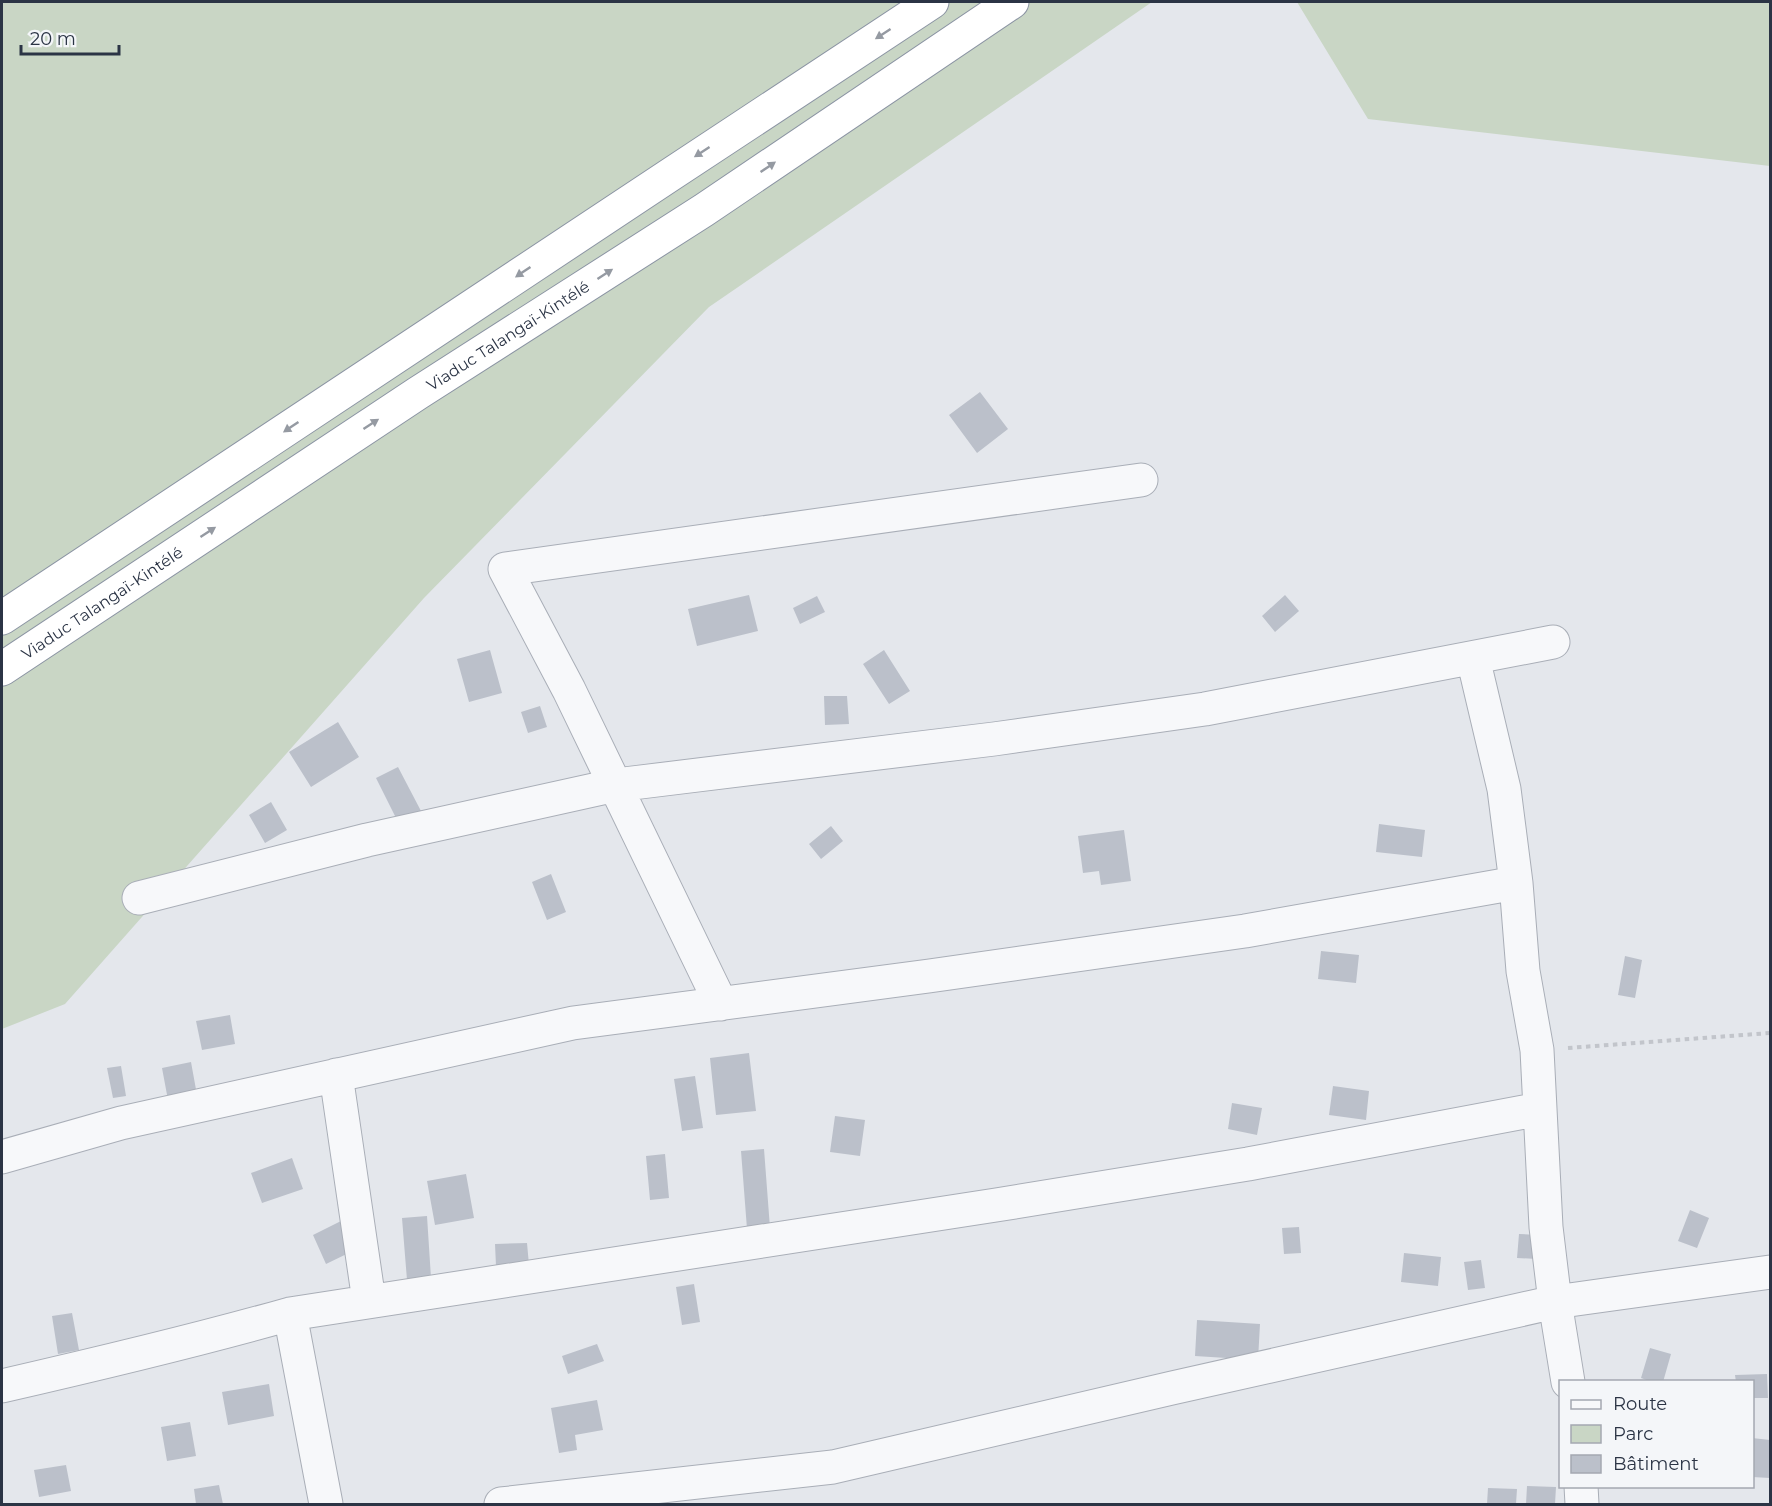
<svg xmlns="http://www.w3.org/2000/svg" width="1772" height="1506" font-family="Montserrat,sans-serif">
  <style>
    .green { fill: #c9d6c5 }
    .building { fill: #bbc0ca }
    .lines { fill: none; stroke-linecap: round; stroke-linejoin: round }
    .minor-casing { stroke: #a9aeb7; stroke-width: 35 }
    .highway-casing { stroke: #8b94a3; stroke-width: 35 }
    .path { stroke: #c2c5cb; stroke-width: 4; stroke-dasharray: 4.5 4.5; stroke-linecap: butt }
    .minor { stroke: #f7f8fa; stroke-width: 33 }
    .highway { stroke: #fff; stroke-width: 33 }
    .oneway { fill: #959aa2 }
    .labels { text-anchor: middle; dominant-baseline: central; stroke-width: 5; stroke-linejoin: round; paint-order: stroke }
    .street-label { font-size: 16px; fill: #2b3445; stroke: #f4f6f9 }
  </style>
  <rect width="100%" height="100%" fill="#e4e7ec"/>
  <!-- green -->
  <path class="green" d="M2 2H1152L709 307 424 598 65 1004 2 1029Z
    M1297 2H1770V166L1368 119Z"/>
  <!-- building -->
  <path class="building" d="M980 392 1008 429 977 453 949 415Z
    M749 595 758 631 697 646 688 609Z
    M1285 595 1299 611 1275 632 1262 616Z
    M817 596 825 612 800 624 793 608Z
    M490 650 502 693 469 702 457 659Z
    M884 650 910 691 889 704 863 664Z
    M824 696H847L849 724 825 725Z
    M540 706 547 727 528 733 521 712Z
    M338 722 359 757 311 787 289 752Z
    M398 767 421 811 398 822 376 778Z
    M271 802 287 830 265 843 249 815Z
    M1379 824 1425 830 1422 857 1376 852Z
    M831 826 843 841 821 859 809 844Z
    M1124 830 1131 881 1101 885 1099 871 1083 873 1078 836Z
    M551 874 566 912 547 920 532 882Z
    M1321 951 1359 955 1356 983 1318 979Z
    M1625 956 1642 960 1635 998 1618 995Z
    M230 1015 235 1044 202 1050 196 1021Z
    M749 1053 756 1111 716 1115 710 1058Z
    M191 1062 197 1095 168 1100 162 1068Z
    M121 1066 126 1096 113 1098 107 1068Z
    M695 1076 703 1128 682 1131 674 1079Z
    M1333 1086 1369 1091 1366 1120 1329 1115Z
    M1232 1103 1262 1108 1257 1135 1228 1129Z
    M835 1116 865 1120 860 1156 830 1152Z
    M764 1149 770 1228 747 1229 741 1151Z
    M665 1154 669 1198 650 1200 646 1156Z
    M292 1158 303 1189 262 1203 251 1173Z
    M466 1174 474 1218 435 1225 427 1181Z
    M1690 1210 1709 1218 1697 1248 1678 1241Z
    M427 1216 431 1278 407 1280 402 1218Z
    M343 1220 357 1249 326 1264 313 1235Z
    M1299 1227 1301 1253 1284 1254 1282 1228Z
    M1519 1234 1539 1235 1537 1259 1517 1258Z
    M527 1243 529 1265 496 1266 495 1244Z
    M1404 1253 1441 1257 1438 1286 1401 1282Z
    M1481 1260 1485 1288 1468 1290 1464 1262Z
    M694 1284 700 1322 682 1325 676 1287Z
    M72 1313 79 1350 58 1354 52 1316Z
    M1197 1320 1260 1324 1258 1360 1195 1356Z
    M597 1344 604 1361 568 1374 562 1356Z
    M1650 1348 1671 1354 1663 1382H1652L1641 1378Z
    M1767 1374 1768 1398H1752V1382H1736L1735 1375Z
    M269 1384 274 1416 228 1425 222 1392Z
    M597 1400 603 1430 575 1435 577 1450 559 1453 551 1408Z
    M190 1422 196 1456 167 1461 161 1427Z
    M1752 1438 1770 1440V1478L1752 1477Z
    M66 1465 71 1491 39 1497 34 1470Z
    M219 1485 223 1504H196L194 1489Z
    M1527 1486 1556 1487 1555 1504H1526Z
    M1488 1488 1517 1489 1516 1504H1487Z"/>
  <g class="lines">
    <!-- minor casing -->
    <g class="minor-casing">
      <path id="minor" d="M1473 658 1504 789 1516 883 1523 971 1537 1050 1546 1227 1555 1302 1568 1382
        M139 898 367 840 616 785 994 739 1205 709 1553 642
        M721 1004 569 690 505 569 1141 480
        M336 1075 369 1301
        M2 1157 121 1123 573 1023 929 976 1245 931 1516 883
        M290 1314 326 1504
        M2 1386C98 1364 195 1341 290 1314L996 1205 1248 1164 1540 1109
        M1581 1486 1582 1504
        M501 1504 833 1467 1172 1388 1555 1302 1770 1272"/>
    </g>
    <!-- highway casing -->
    <g class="highway-casing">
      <g id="highway">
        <path d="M2 618C312 414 621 206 932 2"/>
        <path id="s1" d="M2 669 418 393 704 210 1012 2"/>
      </g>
    </g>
    <!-- path -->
    <path class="path" d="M1568 1048 1770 1033"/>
    <!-- minor -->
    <use href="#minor" class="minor"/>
    <!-- highway -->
    <use href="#highway" class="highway"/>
  </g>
  <!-- one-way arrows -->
  <defs><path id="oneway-solid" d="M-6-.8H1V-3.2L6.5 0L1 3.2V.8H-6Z" transform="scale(1.5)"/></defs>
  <g class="oneway">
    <use href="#oneway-solid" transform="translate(883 34) rotate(147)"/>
    <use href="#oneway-solid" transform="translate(702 152) rotate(147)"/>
    <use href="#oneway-solid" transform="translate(768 167) rotate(-34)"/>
    <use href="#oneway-solid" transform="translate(523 272) rotate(146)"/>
    <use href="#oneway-solid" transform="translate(605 274) rotate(-33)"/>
    <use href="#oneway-solid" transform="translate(371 424) rotate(-33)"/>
    <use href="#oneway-solid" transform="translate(291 427) rotate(146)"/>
    <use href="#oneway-solid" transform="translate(208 532) rotate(-33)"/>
  </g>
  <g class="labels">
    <!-- street labels -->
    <g class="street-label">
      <text stroke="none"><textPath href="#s1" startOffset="606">Viaduc Talangaï-Kintélé</textPath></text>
      <text stroke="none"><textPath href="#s1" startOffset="120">Viaduc Talangaï-Kintélé</textPath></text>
    </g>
  </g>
  <!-- border -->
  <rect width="1772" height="1506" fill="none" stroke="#2b3445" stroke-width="6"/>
  <!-- legend -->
  <rect x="1559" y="1380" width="195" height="108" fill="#f4f6f9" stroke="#a4a8b1" stroke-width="1.5"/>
  <rect x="1571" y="1400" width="30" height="9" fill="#f7f8fa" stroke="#a4a8b1" stroke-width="1.5"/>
  <text x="1613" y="1410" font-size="18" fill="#2b3445">Route</text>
  <rect x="1571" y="1425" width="30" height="18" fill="#c9d6c5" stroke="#a4a8b1" stroke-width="1.5"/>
  <text x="1613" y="1440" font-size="18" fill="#2b3445">Parc</text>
  <rect x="1571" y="1455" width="30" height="18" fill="#bbc0ca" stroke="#a4a8b1" stroke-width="1.5"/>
  <text x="1613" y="1470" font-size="18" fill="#2b3445">Bâtiment</text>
  <!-- scale -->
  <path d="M21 45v9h98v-9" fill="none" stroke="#2b3445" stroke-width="3"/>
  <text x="30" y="45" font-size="18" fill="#2b3445" stroke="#f4f6f9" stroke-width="4.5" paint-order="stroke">20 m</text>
</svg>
